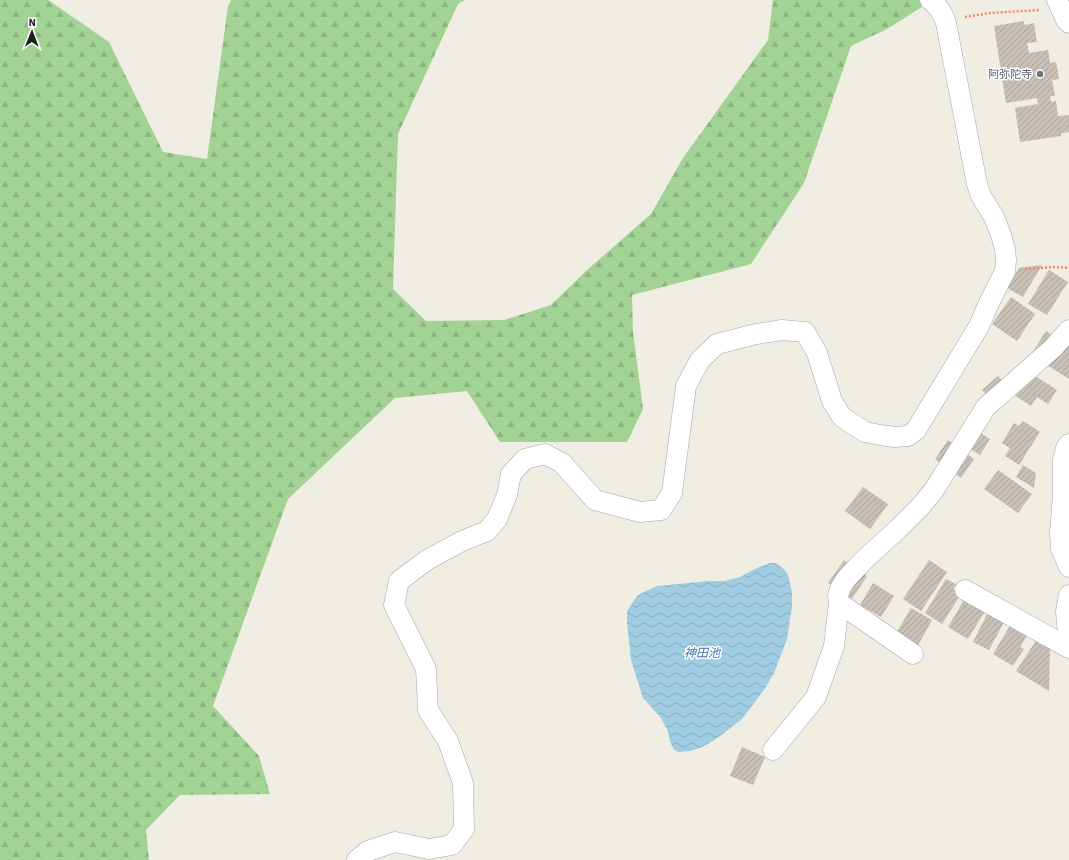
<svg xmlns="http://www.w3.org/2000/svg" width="1069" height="860" font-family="'Source Sans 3','Noto Sans JP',sans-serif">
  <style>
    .forest { fill: url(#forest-firs) }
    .water { fill: url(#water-waves) }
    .building { fill: url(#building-hatch) }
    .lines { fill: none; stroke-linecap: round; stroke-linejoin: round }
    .street-casing { stroke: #a5a5a5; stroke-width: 21 }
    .path { stroke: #ff8266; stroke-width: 2.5; stroke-dasharray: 2 2; stroke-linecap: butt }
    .street { stroke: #fff; stroke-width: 20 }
    .worship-dot { fill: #6b7280; stroke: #fff; stroke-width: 1.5 }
    .labels { text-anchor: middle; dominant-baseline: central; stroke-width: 3; stroke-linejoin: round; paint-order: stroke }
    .worship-label { font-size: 11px; fill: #5b616d; stroke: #fff; text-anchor: end }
    .water-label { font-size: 12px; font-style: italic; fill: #4273b6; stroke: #fff }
  </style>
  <defs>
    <pattern id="forest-firs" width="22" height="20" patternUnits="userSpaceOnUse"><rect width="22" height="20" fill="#a2d395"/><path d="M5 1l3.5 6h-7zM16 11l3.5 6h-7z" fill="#8bb580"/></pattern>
    <pattern id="water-waves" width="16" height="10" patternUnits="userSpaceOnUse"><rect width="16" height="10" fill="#a0cde2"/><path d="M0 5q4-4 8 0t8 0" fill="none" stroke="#89b0c1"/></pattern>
    <pattern id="building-hatch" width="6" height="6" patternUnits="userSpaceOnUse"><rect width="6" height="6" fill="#c8c0b6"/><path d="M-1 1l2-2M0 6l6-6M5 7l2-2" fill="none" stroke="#aba59c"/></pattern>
  </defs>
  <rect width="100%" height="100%" fill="#f0ede3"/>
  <!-- forest -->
  <path class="forest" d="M0 0H48L109 42 163 152 207 159 228 6 231 0H465L458 4 398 134 393 289 426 321 504 320 551 305 587 270 651 214 683 158 768 40 773 0H933L887 29 851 46 804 183 751 264 632 295 633 331 643 409 627 442H500L467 391 395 398 288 499 213 706 259 756 270 794 180 795 146 830 149 860H0Z"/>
  <!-- water -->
  <path class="water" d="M770 563H776L785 570 788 575 792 592V607L787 639 774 673 764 690 742 719 728 730 713 741 700 748 690 751 679 752 674 750 671 744 667 729 661 718 643 698 631 660 627 623V611L637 596 642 593 657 586 708 581H725L740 577 757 568Z"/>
  <!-- building -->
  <path class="building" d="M1024 21V25L1034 23 1037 42 1027 43 1029 53 1048 50 1050 63 1056 62 1059 79 1052 80 1055 96H1050L1051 102 1056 101 1058 116 1069 115V132L1061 133V136L1020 142 1015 108 1038 104 1037 98 1006 103 994 26Z
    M1042 265 1023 297 1007 288 1019 268Z
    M1049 270 1068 282 1047 315 1028 304Z
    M1011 297 1035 314 1017 341 992 324Z
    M1046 331 1069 346V379L1031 355Z
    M1026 370 1057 390 1048 404 1037 397 1031 406 1011 393Z
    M998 376 1011 390 996 405 982 390Z
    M1023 421 1040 432 1019 465 1005 456 1010 448 1002 443 1014 423 1019 426Z
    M964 423 990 439 980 455 954 439Z
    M948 440 974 459 961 478 935 459Z
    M1023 465 1036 473 1034 488 1016 477Z
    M998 470 1032 494 1018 513 984 489Z
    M863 487 888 504 870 529 845 511Z
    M844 560 867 576 852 599 828 583Z
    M929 560 947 572 921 611 903 599Z
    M946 579 956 584 953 589 961 594 942 624 925 613Z
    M873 583 894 596 881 617 860 605Z
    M964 600 985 611 968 639 948 627Z
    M911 608 932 620 916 649 894 637Z
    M987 614 1004 622 989 650 973 642Z
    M1011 624 1028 634 1020 647 1024 649 1013 666 993 654Z
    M1037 639 1050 648 1049 691 1016 671Z
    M742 747 765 757 753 785 730 776Z"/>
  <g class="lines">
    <!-- street casing -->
    <g class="street-casing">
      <path id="street" d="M1057 0 1066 20 1069 23
        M1069 444 1066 448 1063 460V494L1060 533 1061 548 1069 567
        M965 590 1069 648
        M1069 595 1066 611 1067 624 1069 635
        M839 603 913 654
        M773 750 816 697 834 646 839 603 838 595 841 587 846 579 864 560 898 529 920 507 934 490 986 407 1053 348 1069 330
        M357 860 368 851 395 842 429 849 452 845 464 829 463 783 448 741 428 710 426 669 394 605 399 581 427 560 462 541 487 531 497 519 507 495 511 474 525 459 545 454 562 463 595 500 640 512 661 510 672 493 686 386 700 360 717 344 756 334 782 330 805 332 817 353 832 401 842 417 865 432 880 435 895 437 908 436 916 430 979 326 988 305 1005 271 1006 260 1005 249 1001 235 994 217 981 196 977 184 946 23C943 13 939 6 930 0"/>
    </g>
    <!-- path -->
    <path class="path" d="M965 17 990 13 1039 10
      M1025 269 1054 267 1069 268"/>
    <!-- street -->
    <use href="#street" class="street"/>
  </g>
  <!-- markers -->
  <circle class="worship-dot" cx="1040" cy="74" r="4"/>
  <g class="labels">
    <!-- worship labels -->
    <g class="worship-label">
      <text x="1032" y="74">阿弥陀寺</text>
    </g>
    <!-- water labels -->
    <g class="water-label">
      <text x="702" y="653">神田池</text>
    </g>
  </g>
  <!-- north arrow -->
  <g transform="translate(32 32) rotate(1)" stroke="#ffffff" stroke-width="3" paint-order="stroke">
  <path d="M0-3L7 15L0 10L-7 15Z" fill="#1e1e1e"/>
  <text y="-6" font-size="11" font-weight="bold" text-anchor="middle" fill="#1e1e1e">N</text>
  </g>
</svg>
